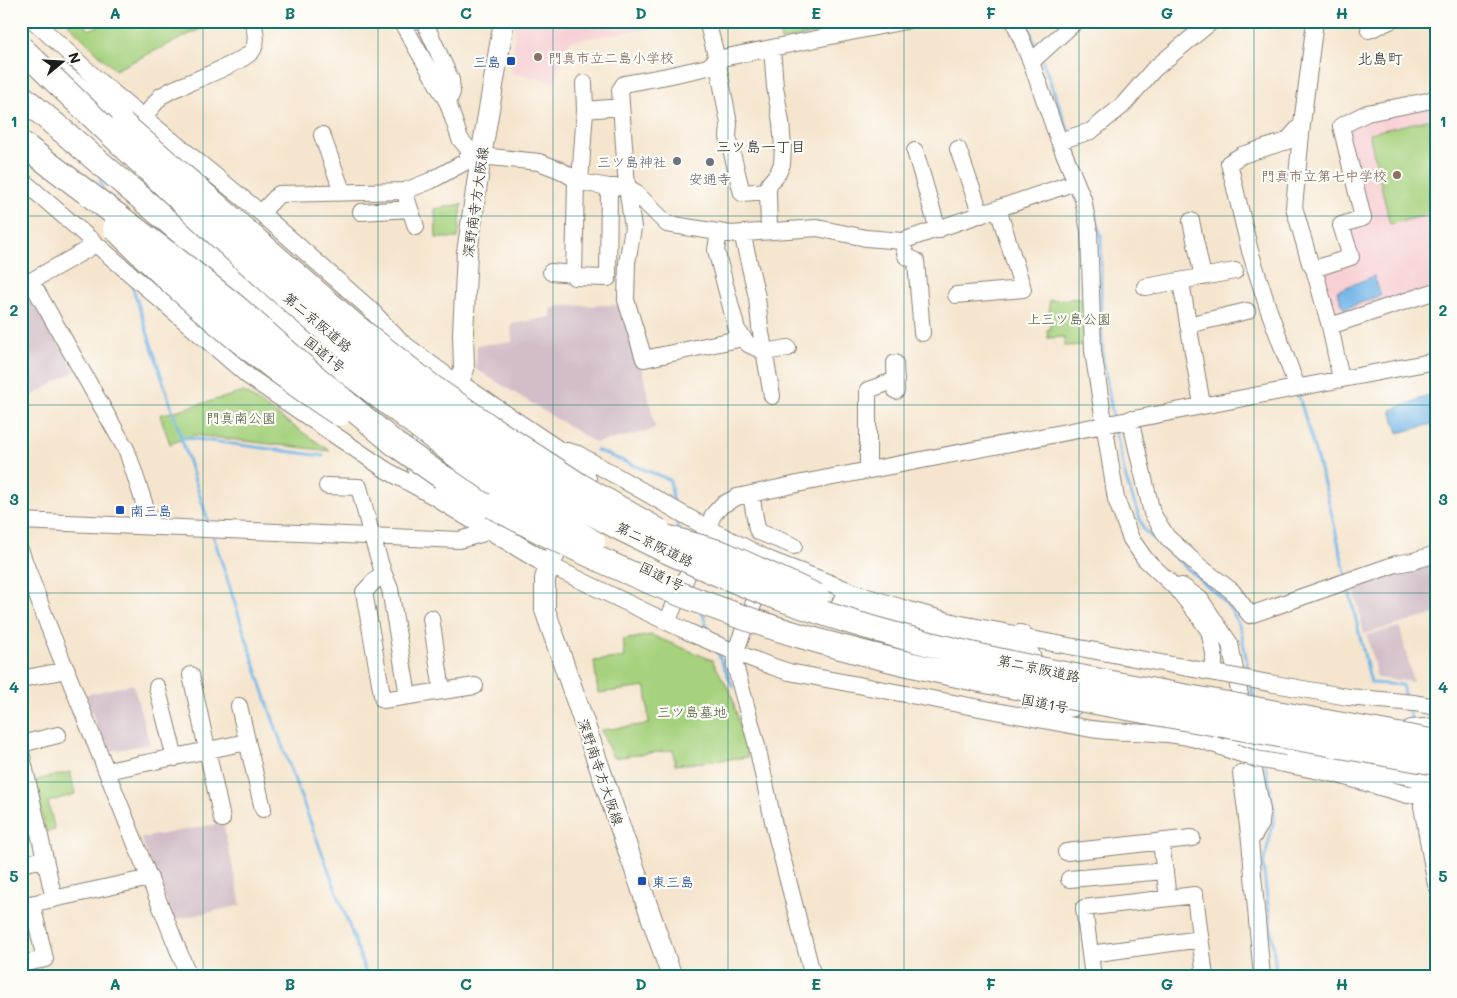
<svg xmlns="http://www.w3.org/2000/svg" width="1457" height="998" font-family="Mali,'Klee One',sans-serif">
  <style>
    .built { fill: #f7cfd4 }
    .industrial { fill: #d2bdc8 }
    .green { fill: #a6d27e; stroke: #61774d }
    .water { fill: #74b7e9; stroke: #486a82 }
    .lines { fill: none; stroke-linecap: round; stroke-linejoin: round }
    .stream { stroke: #74b7e9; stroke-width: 3 }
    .minor-casing { stroke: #888075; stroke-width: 18 }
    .major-casing { stroke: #888075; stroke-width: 22 }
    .highway-casing { stroke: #888075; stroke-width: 26 }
    .minor { stroke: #fff; stroke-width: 16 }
    .major { stroke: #fff; stroke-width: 20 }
    .highway { stroke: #fff; stroke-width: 24 }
    .minor-bridge-casing { stroke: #888075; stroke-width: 18; stroke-linecap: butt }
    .highway-bridge-casing { stroke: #888075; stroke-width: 26; stroke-linecap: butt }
    .minor-bridge { stroke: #fff; stroke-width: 16 }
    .highway-bridge { stroke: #fff; stroke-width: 24 }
    .grid { fill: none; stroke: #0f766e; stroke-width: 1; stroke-opacity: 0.55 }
    .education-dot { fill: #8d6e63; stroke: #fdfcf7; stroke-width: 2 }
    .transit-dot { fill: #1a4fb4; stroke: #fdfcf7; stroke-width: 2 }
    .worship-dot { fill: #6b7280; stroke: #fdfcf7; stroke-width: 2 }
    .labels { text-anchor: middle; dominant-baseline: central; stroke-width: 4.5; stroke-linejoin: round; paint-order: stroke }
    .education-label { font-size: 14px; fill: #785e54; stroke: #fdfcf7; text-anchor: start }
    .transit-label { font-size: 14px; fill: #164399; stroke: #fdfcf7; text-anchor: start }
    .worship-label { font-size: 14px; fill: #5b616d; stroke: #fdfcf7; text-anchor: end }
    .street-label { font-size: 14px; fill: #1c1c1c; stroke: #fdfcf7 }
    .park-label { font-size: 14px; fill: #4c5c3e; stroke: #fdfcf7 }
    .neighbourhood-label { font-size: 15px; fill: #1c1c1c; stroke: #fdfcf7 }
    .neatline { fill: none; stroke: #0f766e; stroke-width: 2 }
    .grid-label { font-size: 16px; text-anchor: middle; font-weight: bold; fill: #0f766e }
  </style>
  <rect width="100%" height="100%" fill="#fdfcf7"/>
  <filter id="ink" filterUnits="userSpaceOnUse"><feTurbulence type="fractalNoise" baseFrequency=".02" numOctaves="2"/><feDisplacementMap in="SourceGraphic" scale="10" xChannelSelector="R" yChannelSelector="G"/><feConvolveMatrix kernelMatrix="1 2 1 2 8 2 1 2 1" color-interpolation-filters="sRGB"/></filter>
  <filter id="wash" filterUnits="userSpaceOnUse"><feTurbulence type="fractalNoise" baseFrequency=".0096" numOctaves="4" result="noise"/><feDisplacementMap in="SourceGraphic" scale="20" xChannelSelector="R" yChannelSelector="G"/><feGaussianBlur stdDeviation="1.12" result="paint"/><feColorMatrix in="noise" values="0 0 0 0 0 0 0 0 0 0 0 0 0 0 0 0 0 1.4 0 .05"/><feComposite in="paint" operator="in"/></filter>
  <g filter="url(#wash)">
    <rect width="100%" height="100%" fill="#f5e5ce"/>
    <!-- built -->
    <path class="built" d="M516 21H676L673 25 570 41 555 82 511 73Z
      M1436 105V286L1335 319 1321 270 1356 259 1347 226 1369 220 1348 131 1367 117Z"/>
    <!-- industrial -->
    <path class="industrial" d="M21 300 34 302 75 371 25 400 21 394Z
      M622 305 640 360 655 427 649 431 596 443 476 369 477 345 512 342 511 324 551 317V309L558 306Z
      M1436 556V614L1364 634 1353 583Z
      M1400 627 1413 682 1377 678 1367 635Z
      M133 684 150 744 107 752 85 695Z
      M223 823 241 905 174 920 141 838Z"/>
    <!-- green -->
    <path class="green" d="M74 21H82L89 30 110 21H217L115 70 68 24Z
      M778 21H799L821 32 781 41Z
      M1436 118V227L1431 228 1428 215 1390 224 1369 133Z
      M462 204 458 238H436L435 209Z
      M1086 298 1088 345 1065 346 1064 337 1048 338 1047 330 1050 329 1049 300Z
      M244 392 330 451 194 435 170 444 160 415Z
      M651 635 712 660 731 693 748 757 675 765 673 750 613 758 601 730 649 724 646 687 598 693 594 661 625 657 623 640Z
      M70 772 75 794 48 802 55 830 46 832 33 781Z"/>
    <!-- water -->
    <path class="water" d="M1374 276 1381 295 1344 309 1337 291Z
      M1436 393V423L1398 433 1391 410Z"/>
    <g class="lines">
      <!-- stream -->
      <path class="stream" d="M1026 21 1037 49
        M1042 59 1069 133
        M1071 141 1086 185
        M99 175 104 193
        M1092 203 1101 236V317L1103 359 1113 417
        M132 285 209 524
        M1299 396 1327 494 1346 577
        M1115 428 1126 479 1144 530 1220 597 1233 613 1241 630 1249 674
        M181 437 323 456
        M596 450 670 480 673 502
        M676 518 679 531
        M213 535C237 609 260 685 287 759 313 832 343 903 367 977
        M1348 586 1371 683 1402 685 1405 697
        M702 612 710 634
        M717 651 733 687
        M1251 685 1254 701
        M1408 708 1413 724
        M1266 766 1274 812V821L1263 865 1277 977"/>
    </g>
  </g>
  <g filter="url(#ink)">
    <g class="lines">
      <!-- minor casing -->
      <g class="minor-casing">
        <path id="minor" d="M34 21 100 82 261 213 370 309 400 341 458 384
          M401 21 448 103 460 139 471 152 481 156 539 162 560 170 580 182 609 187H627L635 192 667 224 731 234 817 228 866 238 902 241 1076 182
          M424 21 451 80 452 92 448 103
          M707 21 717 59 905 21
          M1014 21 1031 62 1059 141 1083 199 1089 231 1093 351 1116 499 1131 539 1145 559 1178 590 1198 615 1209 631 1214 653V673
          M1315 21 1302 124 1294 207 1310 263 1314 269 1330 326 1341 379
          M1369 30 1390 21
          M1031 62 1076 21
          M585 110 621 107
          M143 118 161 96 172 90C187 83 244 62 252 51 258 42 256 31 252 21
          M322 135 342 191
          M1059 141 1091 131 1122 106 1154 69 1212 21
          M958 149 981 215
          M915 151 938 230
          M21 179 248 376 386 470 435 497
          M576 180 574 277 608 278 609 187
          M580 182 585 110 584 83
          M407 200 416 227
          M361 212 410 209
          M261 213 279 194 405 191 430 181 465 162 471 152
          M1191 221 1203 277
          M769 231 768 191 769 184 778 173 782 164 783 148 781 122 775 87 772 48
          M719 232 716 250 737 330 748 344 765 352 788 348
          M742 233 757 297 760 327 772 396
          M902 241 906 256 916 261 922 333
          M1314 269 1351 257 1341 225 1363 218 1341 126 1367 113 1432 100 1436 96
          M551 272 574 274
          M31 281 127 451 152 527
          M1181 282 1202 405
          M22 286 88 249 95 243
          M1145 287 1235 271
          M956 295 1023 289 998 209
          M1188 325 1247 311
          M1330 326 1436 291
          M743 338 644 359 626 300 627 263 633 228 627 187 620 90 624 84 667 76 708 67 717 59 729 124 728 137 742 193 768 191
          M895 363 896 391
          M1297 387 1268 308 1250 251 1229 163 1242 155 1287 141 1302 124
          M1130 419 1152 513 1167 537 1200 567 1232 591 1250 615 1396 564 1413 561 1436 554
          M567 451 578 454 707 528 770 560 858 594 909 610 956 623 1010 633 1020 637 1221 674
          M868 470V390L896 380
          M327 486 359 487 372 537 383 572 364 592 383 700 475 686
          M751 494 757 529 759 532 794 546
          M21 521 459 540 481 534 488 528
          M21 552 48 625 189 977
          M549 565C597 588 645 612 693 634 725 648 756 662 789 672L1091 729C1124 734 1158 730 1191 738 1206 741 1221 747 1235 752
          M383 572 390 589 408 696
          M762 581 735 653V665L757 746 775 830 813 977
          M1182 586 1200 599 1230 644 1244 716
          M431 618 442 691
          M667 622 713 515 722 505 737 497 802 483 1436 361
          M191 675 222 819
          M21 679 67 670
          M1269 683 1348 697 1414 703 1436 707
          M157 687 175 758
          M239 706 263 809
          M1035 714 1073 708
          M1411 728 1436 726
          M21 744 58 735
          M1249 745 1262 810 1261 824 1250 841
          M21 752 54 899
          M1284 764 1335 774 1408 795 1424 792 1436 794
          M107 771 247 742
          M1241 773 1250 841 1262 977
          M1424 792 1422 806 1436 885
          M21 826 37 822
          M1161 842 1168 898
          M1066 852 1192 838
          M21 864 45 859
          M1069 879 1165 871
          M21 906 150 878
          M1090 954 1201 939
          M21 964 45 959 32 904
          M1093 977 1084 908 1195 895 1205 977"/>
      </g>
      <!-- major casing -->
      <g class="major-casing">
        <path id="major" d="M458 384 580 466C588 478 589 488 582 501
          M451 394 458 384 464 369 463 333 467 253 481 156 504 21
          M434 421 418 448 416 454 417 465 420 475 428 487 444 501 549 565
          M568 529 549 565 545 579V610L672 977"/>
      </g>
      <!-- highway casing -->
      <g class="highway-casing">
        <path id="highway" d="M60 75 123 124
          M21 96C130 187 235 281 345 370
          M442 477 492 506
          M844 604 1010 653
          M1020 637 1029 659
          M1236 739 1436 778"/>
      </g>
      <!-- minor -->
      <use href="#minor" class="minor"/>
      <!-- major -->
      <use href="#major" class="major"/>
      <!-- highway -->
      <use href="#highway" class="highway"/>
      <!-- minor-bridge casing -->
      <g class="minor-bridge-casing">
        <path id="minor-bridge" d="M1221 674 1269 683
          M1235 752 1256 759 1284 764"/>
      </g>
      <!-- highway-bridge casing -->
      <g class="highway-bridge-casing">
        <path id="highway-bridge" d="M21 48C147 168 270 291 408 396 509 473 636 543 755 589 889 641 1031 669 1172 694 1260 710 1348 726 1436 742
          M123 124 355 326 432 387 490 427 579 485 659 531
          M21 143 191 271 236 307 313 375 395 444 442 477
          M115 228C184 297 257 360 339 414
          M345 370 465 462 494 482 593 542
          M492 506C591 559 693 604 801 636 914 669 1028 690 1144 711 1241 728 1338 745 1436 763
          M662 536 722 553 817 596"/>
      </g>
      <!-- minor-bridge -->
      <use href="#minor-bridge" class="minor-bridge"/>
      <!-- highway-bridge -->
      <use href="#highway-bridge" class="highway-bridge"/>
    </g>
  </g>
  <!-- grid -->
  <path class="grid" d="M203 21V977M378 21V977M553 21V977M728 21V977M904 21V977M1079 21V977M1254 21V977M21 216H1436M21 405H1436M21 593H1436M21 782H1436"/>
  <!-- markers -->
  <g class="education-dot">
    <circle cx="538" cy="57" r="5"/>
    <circle cx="1397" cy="175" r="5"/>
  </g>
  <g class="transit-dot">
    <rect x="506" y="56" width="10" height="10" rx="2.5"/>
    <rect x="115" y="505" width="10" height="10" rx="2.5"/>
    <rect x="637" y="876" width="10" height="10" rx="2.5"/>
  </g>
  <g class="worship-dot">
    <circle cx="677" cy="161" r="5"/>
    <circle cx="710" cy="162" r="5"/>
  </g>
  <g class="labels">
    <!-- education labels -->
    <g class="education-label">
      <text x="548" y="57">門真市立二島小学校</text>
      <text x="1387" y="175" text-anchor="end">門真市立第七中学校</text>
    </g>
    <!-- transit labels -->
    <g class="transit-label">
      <text x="501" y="61" text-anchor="end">三島</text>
      <text x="130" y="510">南三島</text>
      <text x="652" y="881">東三島</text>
    </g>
    <!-- worship labels -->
    <g class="worship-label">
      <text x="667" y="161">三ツ島神社</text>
      <text x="710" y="178" text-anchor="middle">安通寺</text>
    </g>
    <!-- street labels -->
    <g class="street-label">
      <text transform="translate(475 202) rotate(-82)">深野南寺方大阪線</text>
      <text transform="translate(318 322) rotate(40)">第二京阪道路</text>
      <text transform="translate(325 354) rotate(39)">国道1号</text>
      <text transform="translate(655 544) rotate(26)">第二京阪道路</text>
      <text transform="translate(662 576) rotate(26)">国道1号</text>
      <text transform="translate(1039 668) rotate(12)">第二京阪道路</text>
      <text transform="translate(1045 703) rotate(11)">国道1号</text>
      <text transform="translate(601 772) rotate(71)">深野南寺方大阪線</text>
    </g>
    <!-- park labels -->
    <g class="park-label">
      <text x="1069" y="318">上三ツ島公園</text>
      <text x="241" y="417">門真南公園</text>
      <text x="692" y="711">三ツ島墓地</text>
    </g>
    <!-- neighbourhood labels -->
    <g class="neighbourhood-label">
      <text x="1380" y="58">北島町</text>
      <text x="761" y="146">三ツ島一丁目</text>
    </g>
  </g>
  <!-- margin -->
  <rect width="1457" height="998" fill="none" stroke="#fdfcf7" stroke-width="55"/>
  <!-- north arrow -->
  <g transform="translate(62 62) rotate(72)" stroke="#fdfcf7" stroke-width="4" paint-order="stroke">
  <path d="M0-4L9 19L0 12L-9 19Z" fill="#1c1c1c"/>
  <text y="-8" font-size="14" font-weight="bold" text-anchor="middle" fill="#1c1c1c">N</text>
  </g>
  <rect x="28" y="28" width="1402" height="942" class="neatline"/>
  <g class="grid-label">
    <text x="115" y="19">A</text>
    <text x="290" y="19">B</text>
    <text x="466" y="19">C</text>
    <text x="641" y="19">D</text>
    <text x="816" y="19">E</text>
    <text x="991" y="19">F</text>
    <text x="1167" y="19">G</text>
    <text x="1342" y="19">H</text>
    <text x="14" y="127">1</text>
    <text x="1443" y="127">1</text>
    <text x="14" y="316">2</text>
    <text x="1443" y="316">2</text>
    <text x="14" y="505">3</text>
    <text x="1443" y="505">3</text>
    <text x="14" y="693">4</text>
    <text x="1443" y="693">4</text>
    <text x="14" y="882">5</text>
    <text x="1443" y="882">5</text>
    <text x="115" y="990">A</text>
    <text x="290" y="990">B</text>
    <text x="466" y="990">C</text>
    <text x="641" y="990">D</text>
    <text x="816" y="990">E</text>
    <text x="991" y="990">F</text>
    <text x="1167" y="990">G</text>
    <text x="1342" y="990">H</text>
  </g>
</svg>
